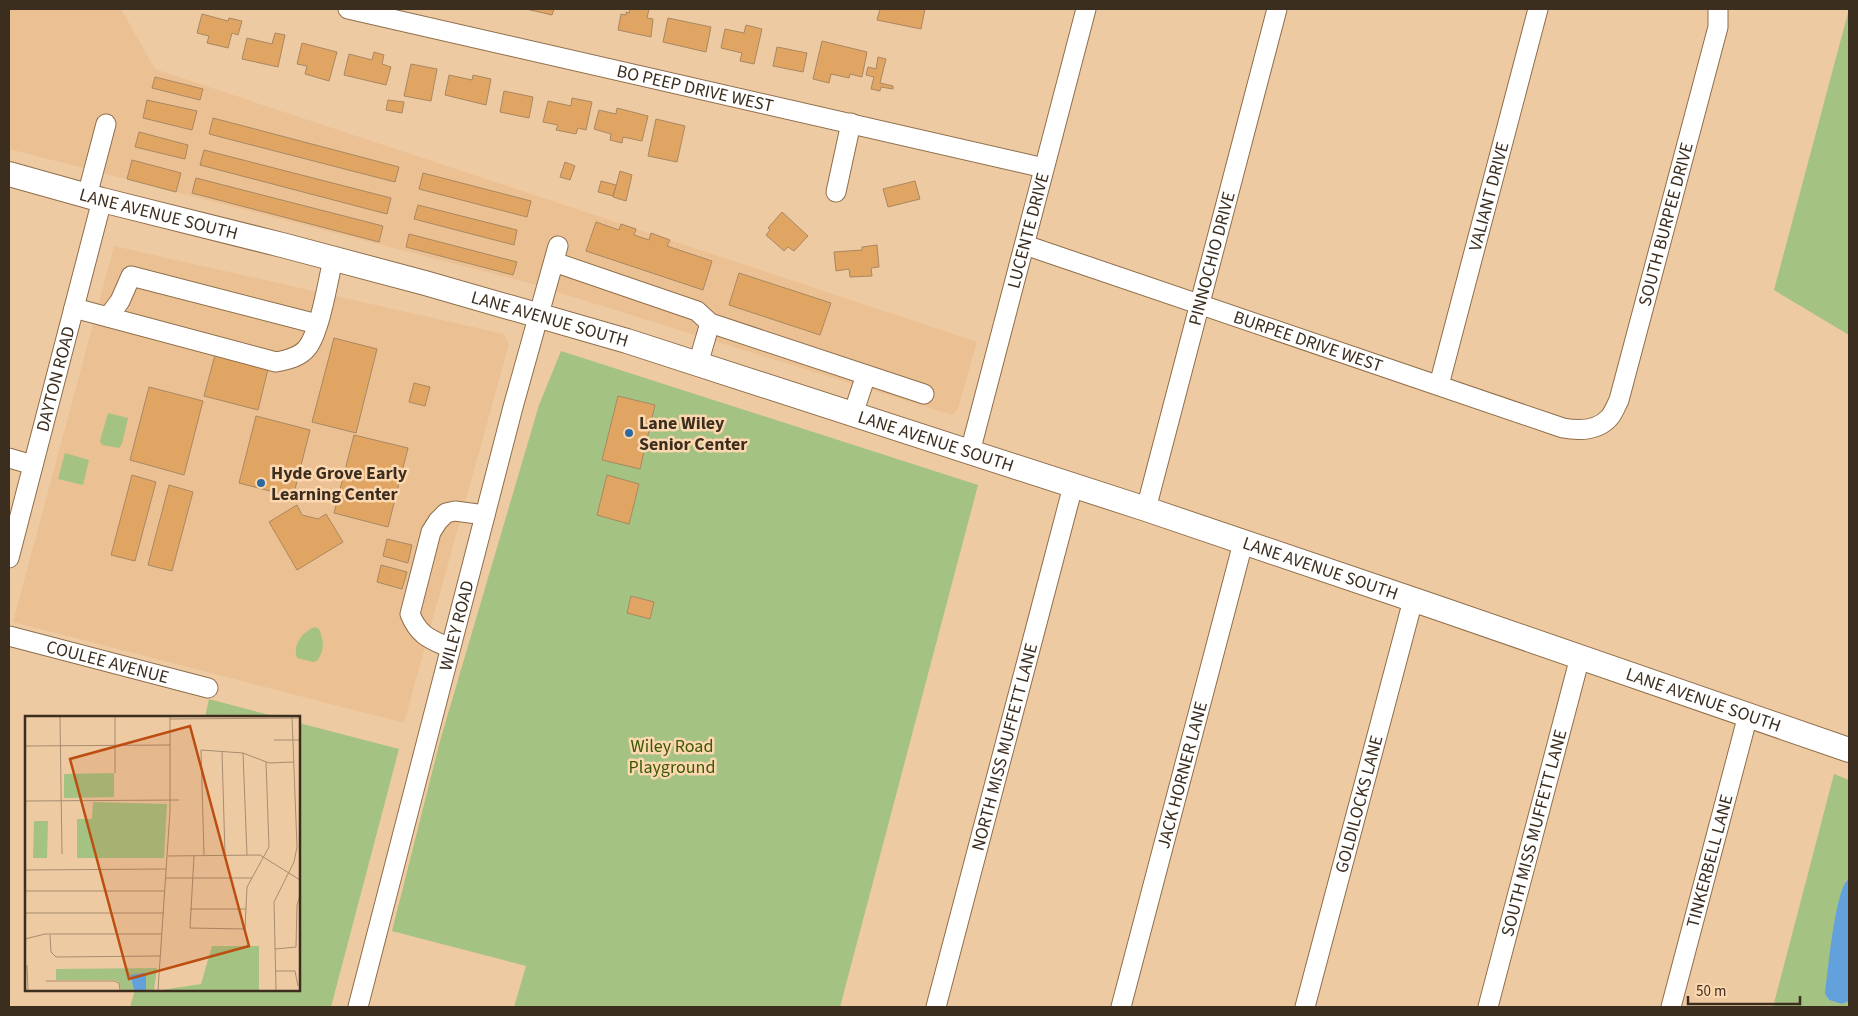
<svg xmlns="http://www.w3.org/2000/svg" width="1858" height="1016" font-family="'Source Sans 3',sans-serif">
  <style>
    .built { fill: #ebc194 }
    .green { fill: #a4c282 }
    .water { fill: #63a1dd }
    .building { fill: #e0a562; stroke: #a98762 }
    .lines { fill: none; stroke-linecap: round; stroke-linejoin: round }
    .minor-casing { stroke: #8f6e4a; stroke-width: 21 }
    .major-casing { stroke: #8f6e4a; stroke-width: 26 }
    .minor { stroke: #fff; stroke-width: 19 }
    .major { stroke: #fff; stroke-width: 24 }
    .poi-dot { fill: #2c69a0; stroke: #fcd7b0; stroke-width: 2 }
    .labels { text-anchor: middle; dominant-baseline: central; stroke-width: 5; stroke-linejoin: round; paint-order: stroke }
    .street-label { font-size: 18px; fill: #3c2e1f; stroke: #fcd7b0 }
    .poi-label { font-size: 18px; font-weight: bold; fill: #3c2e1f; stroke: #fcd7b0; text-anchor: start }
    .park-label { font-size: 18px; fill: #3a5900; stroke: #fcd7b0 }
    .inset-road { fill: none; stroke: #a78c6e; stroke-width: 1 }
    .view { fill: #bd4e11; fill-opacity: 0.15; stroke: #bd4e11; stroke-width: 2.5 }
    .inset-edge { fill: none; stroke: #3c2e1f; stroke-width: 2.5 }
  </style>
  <rect width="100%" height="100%" fill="#eecaa3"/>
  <!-- built -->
  <path class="built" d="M9 9H121L155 69 977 342 958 409 952 415 525 282 9 149Z
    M114 246 504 334 509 344 404 723 13 622Z"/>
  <!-- green -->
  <path class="green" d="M1849 9V335L1774 290Z
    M561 351 978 485 840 1007H514L526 966 392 931 440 741 539 405Z
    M108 413 128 418 122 444 119 448 102 445 100 441Z
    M65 453 89 460 83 485 58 479Z
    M315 627 319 629C324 641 325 650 317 661L313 662 297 658C292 645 303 631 315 627Z
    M209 699 277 717H205Z
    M299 723 399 749 331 1007H130L135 990H299Z
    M1834 774 1849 780V878L1846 880 1825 994 1829 1000 1842 1004 1849 1001V1007H1773Z"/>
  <!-- water -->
  <path class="water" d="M1849 878V1001L1842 1004 1829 1000 1825 994C1828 973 1835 888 1849 878Z"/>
  <!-- building -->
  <path class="building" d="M526 9H554L552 15Z
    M630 9H649L647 18 653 19 651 37 618 30 621 14 626 15V12L629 13Z
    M880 9H925L921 29 877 20Z
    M202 14 228 21 229 18 242 21 238 35 232 33 228 48 207 43 209 36 197 33Z
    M668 18 711 27 706 52 663 42Z
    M746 25 762 29 754 64 740 61 742 53 721 48 725 29 744 33Z
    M275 33 285 35 278 67 242 59 247 38 272 44Z
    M822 41 867 52 862 77 850 74 849 78 831 74 829 83 813 79Z
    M302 43 337 52 329 81 305 74 307 66 297 64Z
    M777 47 807 53 803 72 773 66Z
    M374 52 384 55 382 64 391 67 386 85 344 75 349 54 372 60Z
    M878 57 886 59 880 83 893 86V89L881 87 880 91 871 89 874 77 866 75 868 67 876 69Z
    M411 64 437 69 431 101 404 96Z
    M449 75 472 80 473 75 491 79 486 105 445 95Z
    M155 77 203 89 200 100 152 88Z
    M504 91 533 97 529 118 500 112Z
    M572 98 592 102 586 130 578 128 576 134 556 130 558 125 543 122 548 101 571 106Z
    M147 100 197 111 192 130 143 118Z
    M388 100 404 102 402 113 386 110Z
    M617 108 648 116 642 141 623 137 622 143 610 140 611 134 594 129 599 110 616 114Z
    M213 118 399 167 395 182 209 134Z
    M656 119 685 126 677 162 648 156Z
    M139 132 188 145 185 159 135 147Z
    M204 150 391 198 387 214 200 165Z
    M132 160 181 173 176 192 127 179Z
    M565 162 575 166 570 180 560 177Z
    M620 171 632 175 626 201 613 197Z
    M423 173 531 201 527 217 419 189Z
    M196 178 383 226 379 242 192 193Z
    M601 181 616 185 613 196 598 192Z
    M915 181 920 199 888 207 883 189Z
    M418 205 517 230 514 245 414 219Z
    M782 212 808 236 794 251 788 247 784 251 766 235 770 230 768 228Z
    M596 222 619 230 621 224 636 229 634 235 649 240 651 233 670 240 667 246 712 261 703 290 586 251Z
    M409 234 517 262 513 275 406 247Z
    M877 245 879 267 871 268 872 276 850 277 849 269 836 271 834 252 862 250V247Z
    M739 273 831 303 820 335 729 305Z
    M334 338 377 349 356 433 312 422Z
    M215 355 268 369 258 410 204 396Z
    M414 383 430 387 425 406 409 402Z
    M149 387 203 401 184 475 130 460Z
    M618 396 655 405 640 469 602 460Z
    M256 416 310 430 293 497 239 483Z
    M354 435 408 448 388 527 334 513Z
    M132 475 156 482 135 561 111 555Z
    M607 475 639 484 629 524 597 515Z
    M169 485 193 492 172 571 148 565Z
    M297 505 302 515 318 519 326 514 343 542 297 570 269 522Z
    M387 539 412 545 408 563 383 556Z
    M381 565 407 572 402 589 377 582Z
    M631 596 654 602 650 619 627 613Z"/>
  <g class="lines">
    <!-- minor casing -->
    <g class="minor-casing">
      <g id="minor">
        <path id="s1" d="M348 9 1044 168"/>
        <path d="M836 192 851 123"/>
        <path d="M87 196 106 124"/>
        <path id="s2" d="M1025 245 1563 428C1579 431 1597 431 1609 418 1613 414 1616 406 1619 400L1718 27V9"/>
        <path d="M554 262 697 311 710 323 698 364"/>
        <path d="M74 308 276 362C287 360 300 357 307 348 320 332 328 281 333 259"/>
        <path d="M108 317 120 301 131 276 317 324"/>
        <path d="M710 323 924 394"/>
        <path id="s3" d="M1439 385 1538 9"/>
        <path d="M853 414 866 375"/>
        <path id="s4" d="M970 452 1086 9"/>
        <path d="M9 458 33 465"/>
        <path id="s5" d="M1146 509 1277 9"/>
        <path id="s6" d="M9 558 102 200"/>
        <path id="s7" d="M9 636 208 688"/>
        <path d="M450 648C430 639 419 636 410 614L431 532 438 521 446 513 455 511 485 515"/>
        <path id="s8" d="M358 1007 513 407 558 246"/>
        <path id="s9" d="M936 1007 1073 486"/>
        <path id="s10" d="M1121 1007 1243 543"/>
        <path id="s11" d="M1305 1007 1413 600"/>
        <path id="s12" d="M1488 1007 1580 657"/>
        <path id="s13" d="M1671 1007 1748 715"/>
      </g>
    </g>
    <!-- major casing -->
    <g class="major-casing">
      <g id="major">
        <path id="s14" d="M9 174 102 200 282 245 425 283 627 341 1146 509 1438 608 1849 750"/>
      </g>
    </g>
    <!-- minor -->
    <use href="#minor" class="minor"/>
    <!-- major -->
    <use href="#major" class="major"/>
  </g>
  <!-- markers -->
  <g class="poi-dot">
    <circle cx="629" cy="433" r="5"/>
    <circle cx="261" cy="483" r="5"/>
  </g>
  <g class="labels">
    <!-- street labels -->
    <g class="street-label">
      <text stroke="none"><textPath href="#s1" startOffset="356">BO PEEP DRIVE WEST</textPath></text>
      <text stroke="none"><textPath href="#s3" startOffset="195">VALIANT DRIVE</textPath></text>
      <text stroke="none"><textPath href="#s14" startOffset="155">LANE AVENUE SOUTH</textPath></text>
      <text stroke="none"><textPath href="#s2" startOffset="820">SOUTH BURPEE DRIVE</textPath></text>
      <text stroke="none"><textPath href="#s4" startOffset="229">LUCENTE DRIVE</textPath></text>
      <text stroke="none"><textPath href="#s5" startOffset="259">PINNOCHIO DRIVE</textPath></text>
      <text stroke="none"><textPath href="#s14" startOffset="560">LANE AVENUE SOUTH</textPath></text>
      <text stroke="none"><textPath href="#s2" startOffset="299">BURPEE DRIVE WEST</textPath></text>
      <text stroke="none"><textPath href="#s6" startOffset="185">DAYTON ROAD</textPath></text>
      <text stroke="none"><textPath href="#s14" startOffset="965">LANE AVENUE SOUTH</textPath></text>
      <text stroke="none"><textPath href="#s14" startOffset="1370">LANE AVENUE SOUTH</textPath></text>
      <text stroke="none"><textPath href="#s8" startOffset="394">WILEY ROAD</textPath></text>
      <text stroke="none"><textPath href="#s7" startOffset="102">COULEE AVENUE</textPath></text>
      <text stroke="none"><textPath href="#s14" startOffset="1775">LANE AVENUE SOUTH</textPath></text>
      <text stroke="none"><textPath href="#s9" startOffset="269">NORTH MISS MUFFETT LANE</textPath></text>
      <text stroke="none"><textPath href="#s10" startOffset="240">JACK HORNER LANE</textPath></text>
      <text stroke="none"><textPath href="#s11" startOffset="210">GOLDILOCKS LANE</textPath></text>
      <text stroke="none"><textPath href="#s12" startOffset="180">SOUTH MISS MUFFETT LANE</textPath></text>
      <text stroke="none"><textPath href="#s13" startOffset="151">TINKERBELL LANE</textPath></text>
    </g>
    <!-- poi labels -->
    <g class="poi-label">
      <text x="639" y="423">Lane Wiley<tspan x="639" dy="21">Senior Center</tspan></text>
      <text x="271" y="473">Hyde Grove Early<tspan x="271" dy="21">Learning Center</tspan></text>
    </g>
    <!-- park labels -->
    <g class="park-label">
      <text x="672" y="746">Wiley Road<tspan x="672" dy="21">Playground</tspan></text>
    </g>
  </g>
  <!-- overview -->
  <g transform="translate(25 716)">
    <rect width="275" height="275" fill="#eecaa3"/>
    <path d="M89 57V81L39 82V58ZM68 86 142 88 139 142H52V103H67ZM9 105H23L22 142H8ZM187 230H234V274H137L176 268ZM132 252 129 274H121V258L105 260 109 274H96L94 266 89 264H31V253Z" fill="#a4c282"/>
    <path d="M118 257 121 258V274H109L105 259Z" fill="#63a1dd"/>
    <path class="inset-road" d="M35 1 37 138M90 1V57M145 3 275 2M249 24H275M0 30 145 29M197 35 200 139M218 37 222 139M0 85 154 84M179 139 176 34 218 37 244 47 269 46M143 140 235 139 275 164M169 140 165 212 220 213 222 171 244 131 241 46M0 154 141 153M141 162H227M0 175H140M165 193H221M0 197H139M25 219 26 236 31 241 135 240M0 223 20 218H137M250 233 271 231 272 189 275 180M2 249 3 274M250 255H270L273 270M21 265H89L94 267 95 274M133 274 145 95V1M251 274 249 186 269 146 272 131 267 1"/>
    <path class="view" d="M165 10 224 230 104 263 45 43Z"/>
    <rect width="275" height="275" class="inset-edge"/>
  </g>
  <!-- border -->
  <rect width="1858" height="1016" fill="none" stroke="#3c2e1f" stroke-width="20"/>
  <!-- scale -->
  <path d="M1688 996v8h112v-8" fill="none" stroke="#3c2e1f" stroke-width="2.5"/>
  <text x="1696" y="996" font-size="15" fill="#3c2e1f" stroke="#fcd7b0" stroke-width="4" paint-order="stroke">50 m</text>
</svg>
